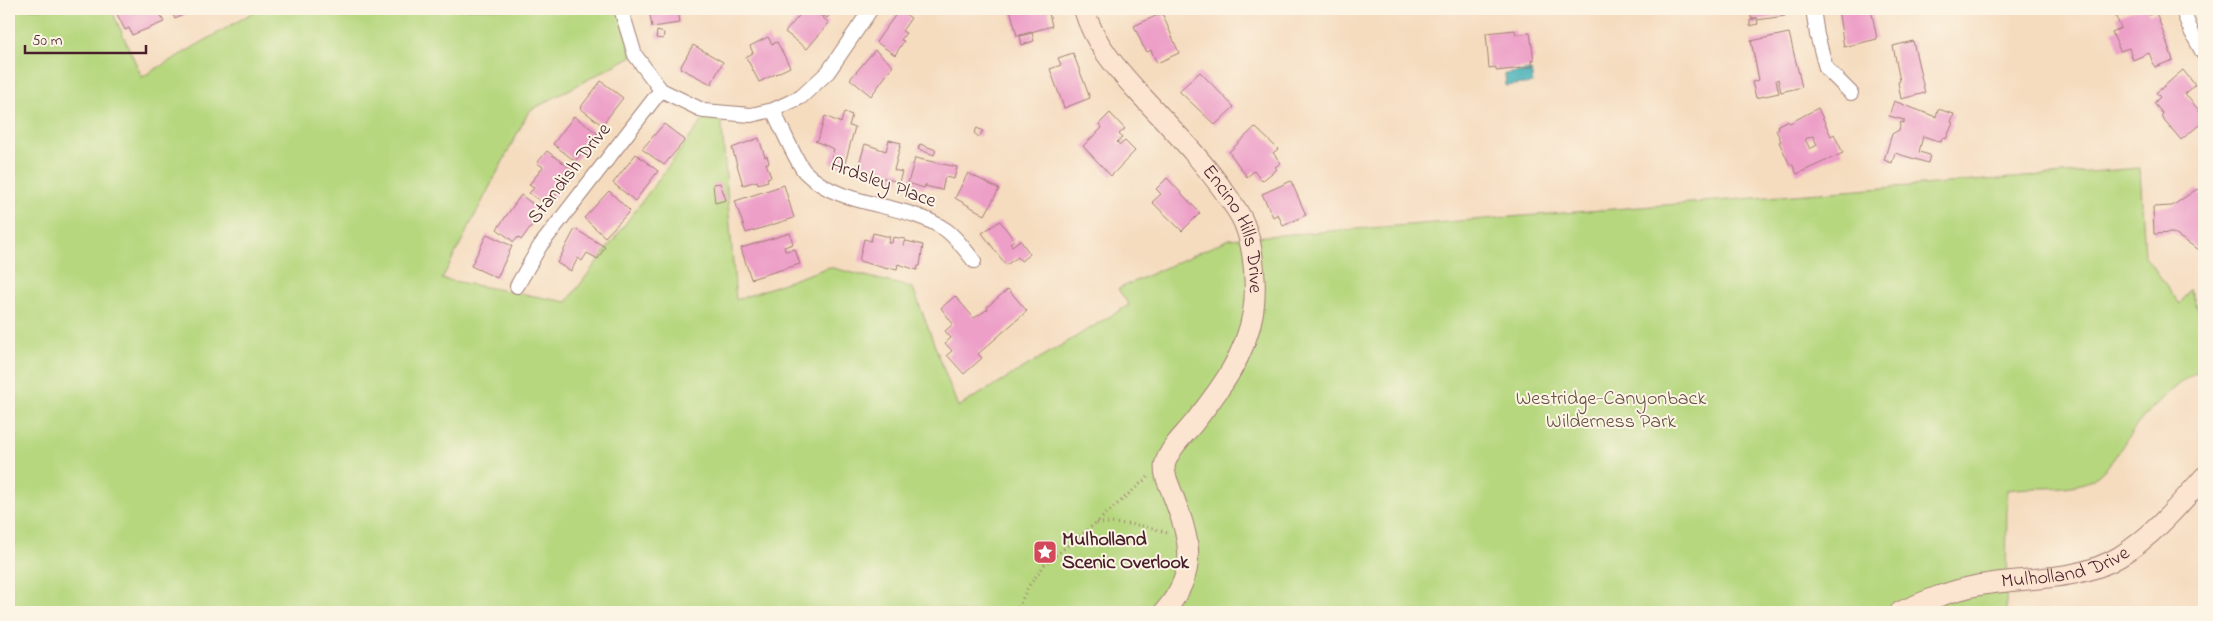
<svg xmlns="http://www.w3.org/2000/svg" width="2213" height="621" font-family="'Indie Flower',sans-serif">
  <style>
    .green { fill: #b6d77e; stroke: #807b54 }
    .water { fill: #3cadb6; stroke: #436670 }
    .building { fill: #ed9fc8; fill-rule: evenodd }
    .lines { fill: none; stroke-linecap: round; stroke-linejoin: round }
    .street-casing { stroke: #a07e75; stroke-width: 16 }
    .secondary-casing { stroke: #a07e75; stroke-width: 22 }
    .path { stroke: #a07e75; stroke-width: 3; stroke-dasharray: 1 4; stroke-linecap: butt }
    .street { stroke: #fff; stroke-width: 14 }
    .secondary { stroke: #fce5d0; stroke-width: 20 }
    .labels { text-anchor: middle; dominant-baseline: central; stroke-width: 4; stroke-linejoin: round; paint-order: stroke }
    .street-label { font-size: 20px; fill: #4a1f2b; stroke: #fcf5e5 }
    .park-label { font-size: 20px; fill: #654d40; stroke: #fcf5e5 }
    .poi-label { font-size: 20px; font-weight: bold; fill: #4a1f2b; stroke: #fcf5e5; text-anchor: start }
  </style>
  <rect width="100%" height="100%" fill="#fcf5e5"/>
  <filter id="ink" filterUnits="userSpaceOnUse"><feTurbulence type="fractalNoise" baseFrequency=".02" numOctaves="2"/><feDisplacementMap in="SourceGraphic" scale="10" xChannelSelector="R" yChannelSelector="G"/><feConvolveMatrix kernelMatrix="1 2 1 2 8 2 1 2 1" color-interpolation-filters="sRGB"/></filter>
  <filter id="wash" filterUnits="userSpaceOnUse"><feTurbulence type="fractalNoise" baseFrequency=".0096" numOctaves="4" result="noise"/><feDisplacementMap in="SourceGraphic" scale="20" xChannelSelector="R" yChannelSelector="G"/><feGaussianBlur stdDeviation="1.12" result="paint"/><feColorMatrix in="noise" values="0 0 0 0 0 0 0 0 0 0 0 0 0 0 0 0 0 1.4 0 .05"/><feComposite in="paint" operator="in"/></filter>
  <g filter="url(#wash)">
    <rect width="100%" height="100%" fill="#f5dcbf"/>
    <!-- green -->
    <path class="green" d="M9 9H111L142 77 259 9H619L632 56 529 111 442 279 567 302 708 113 721 115 736 300 829 267 913 288 958 407 1129 305 1118 289 1229 239 2140 168 2145 256 2180 304 2190 289 2204 323V367C2179 381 2156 402 2137 425 2121 444 2111 472 2087 482 2065 491 2031 486 2007 490L2006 612H9Z"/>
    <!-- water -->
    <path class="water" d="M1531 70 1533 83 1506 86 1505 74Z"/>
    <g id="blocks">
      <!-- building -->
      <path class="building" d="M119 9H158L164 22 132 35 129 28 125 30 117 14 121 13Z
        M170 9H195L175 19Z
        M649 9H678L680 23 652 27Z
        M805 9H813L829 23 807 49 785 32Z
        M822 9H826L831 13 827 18 819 12Z
        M1010 9H1048L1052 26 1017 36Z
        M1750 9H1785V16L1757 20 1758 24 1750 26V20L1758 18H1751Z
        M1838 9H1871L1877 39 1844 47Z
        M2136 9H2146L2149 15 2156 12 2173 60 2155 67 2149 53 2133 60 2129 48 2120 51 2112 32 2121 28 2116 17Z
        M899 10 911 18 902 31 906 33 901 40 904 41 895 55 876 42Z
        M1162 13 1179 53 1157 63 1151 50 1147 52 1143 46 1134 26Z
        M1515 30 1516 35 1530 33 1534 60H1532V67L1496 71V67L1489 68 1486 33Z
        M657 31 664 33 663 39 656 38Z
        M1032 33 1034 41 1022 45 1020 36Z
        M1789 33 1802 87 1781 92 1778 79 1776 80 1779 93 1756 98 1752 82 1759 80 1751 41Z
        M768 37 772 44 777 42 790 67 759 82 746 57 753 53 750 46Z
        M1913 41 1925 93 1901 99 1898 82 1900 81 1893 46Z
        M693 45 723 62 711 84 680 68Z
        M875 50 893 66 871 96 850 79Z
        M1073 53 1090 98 1064 108 1050 69 1061 65 1058 58Z
        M2183 70 2195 85 2185 94 2204 116V121L2181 140 2161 116 2163 114 2154 103 2160 97 2156 93Z
        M1200 72 1234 107 1215 125 1179 91Z
        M601 81 623 98 602 125 580 108Z
        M1894 101 1936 117 1938 109 1954 114 1951 122 1953 123 1946 139 1942 138 1941 142 1923 136 1919 152 1930 155 1928 163 1895 153 1892 163 1884 160 1892 134 1899 130 1901 122 1904 123V120L1889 116Z
        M1818 108 1831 136 1834 134 1843 153 1797 174 1792 164 1790 165 1779 142 1781 141 1776 130 1779 128 1778 125 1787 121 1790 123ZM1813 136 1817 145 1810 149 1805 139Z
        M844 112 852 115 849 126 855 127 844 167 830 163 834 149 815 141 818 140 825 116 841 123Z
        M1110 113 1125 129 1119 134 1122 138 1117 142 1120 145 1125 141 1135 151 1111 176 1083 146 1102 128 1099 124Z
        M574 116 597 133 575 161 553 144Z
        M664 124 685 140 664 165 642 149Z
        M1255 127 1278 149 1273 153 1281 163 1275 167 1277 169 1262 181 1254 171 1247 177 1229 152Z
        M977 128 983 131 979 137 974 133Z
        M759 138 765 157 767 156 769 163H766L771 177 767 178 768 181 758 184 757 181 743 185 732 148Z
        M889 140 901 143 894 170 902 172 899 182 857 171 865 144 886 151Z
        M920 144 936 150 934 155 918 149Z
        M547 151 574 171 551 201 548 199 544 204 529 193 534 188 529 185 543 167 537 163Z
        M636 154 658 171 635 201 613 183Z
        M915 158 957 167 954 179 945 177 942 190 925 186 926 184 924 188 908 183Z
        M968 173 999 189 985 215 955 198Z
        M1167 178 1200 213 1182 231 1152 202 1161 194 1156 189Z
        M1291 181 1306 215 1283 226 1278 214 1273 217 1262 194Z
        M720 183 726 200 715 203 713 184Z
        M784 185 794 218 746 233 735 201Z
        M2197 189 2204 200V253L2173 233 2154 234 2153 207 2172 206Z
        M609 191 630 211 605 237 584 218Z
        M521 195 542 211 521 240 518 237 514 242 497 229Z
        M1000 221 1014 240 1010 243 1012 246 1020 240 1030 254 1021 261 1018 257 1006 265 982 233Z
        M575 229 605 247 598 259 587 253 582 261 578 258 571 271 557 263Z
        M790 233 793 244 784 247 785 251 795 249 800 264 751 279 741 248Z
        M873 233 890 237 888 243H892L893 237 905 239 903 246 906 241 923 245 920 266H918L917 270 898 264 897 269 888 267V269L859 261 864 239 871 241Z
        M487 234 512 246 497 278 471 266Z
        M1008 289 1027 311 978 354 982 358 964 374 947 355 952 351 945 343 951 338 945 331 953 324 941 308 955 296 974 318 988 309 987 307Z"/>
    </g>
  </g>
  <g filter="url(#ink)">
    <use href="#blocks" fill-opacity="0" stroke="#a07e75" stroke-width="1"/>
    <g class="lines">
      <!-- street casing -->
      <g class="street-casing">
        <path id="street" d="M621 9 635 55 661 90 704 111 751 115 773 110 801 97 828 72 871 9
          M1813 9 1817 35 1826 68 1851 93
          M2182 9 2192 33 2204 55
          M773 110C780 124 796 162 805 172 842 209 904 201 946 230 957 238 966 251 974 261
          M517 286 540 246 661 90"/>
      </g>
      <!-- secondary casing -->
      <g class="secondary-casing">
        <g id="secondary">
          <path id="s1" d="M1084 9C1093 42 1117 69 1139 93 1170 127 1202 159 1228 197 1234 206 1242 216 1245 226 1254 248 1257 289 1253 312 1246 356 1219 391 1193 424 1183 436 1169 449 1165 464 1163 474 1169 484 1172 493 1190 540 1200 570 1164 612"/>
          <path id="s2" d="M1900 612C1925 601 1949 591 1975 586 2023 576 2076 583 2119 557 2153 536 2178 506 2204 477"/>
        </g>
      </g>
      <!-- path -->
      <path class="path" d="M1097 523C1122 523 1144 524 1167 533
        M1016 612 1028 587 1046 563 1096 523 1149 476"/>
      <!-- street -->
      <use href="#street" class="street"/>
      <!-- secondary -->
      <use href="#secondary" class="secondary"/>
    </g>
  </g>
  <!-- icons -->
  <defs>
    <g id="sight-square" transform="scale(1.25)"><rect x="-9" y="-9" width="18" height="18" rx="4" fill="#d1495b" stroke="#fcf5e5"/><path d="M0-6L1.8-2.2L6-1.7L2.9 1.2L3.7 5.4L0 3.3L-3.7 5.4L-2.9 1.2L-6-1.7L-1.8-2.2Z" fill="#fff"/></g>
  </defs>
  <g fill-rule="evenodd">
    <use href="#sight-square" x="1045" y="552"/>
  </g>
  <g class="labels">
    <!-- street labels -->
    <g class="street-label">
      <text transform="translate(570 174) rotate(-52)">Standish Drive</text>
      <text transform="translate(883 184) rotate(20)">Ardsley Place</text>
      <text stroke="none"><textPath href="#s1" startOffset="271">Encino Hills Drive</textPath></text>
      <text stroke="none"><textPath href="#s2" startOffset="172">Mulholland Drive</textPath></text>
    </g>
    <!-- park labels -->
    <g class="park-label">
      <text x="1611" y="399">Westridge-Canyonback<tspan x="1611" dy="23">Wilderness Park</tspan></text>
    </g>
    <!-- poi labels -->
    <g class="poi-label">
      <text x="1062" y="540">Mulholland<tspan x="1062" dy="23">Scenic Overlook</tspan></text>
    </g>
  </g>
  <!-- margin -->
  <rect width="2213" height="621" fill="none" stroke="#fcf5e5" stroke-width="30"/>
  <!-- scale -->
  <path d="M25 45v8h121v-8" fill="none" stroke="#4a1f2b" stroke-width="2.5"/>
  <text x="32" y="45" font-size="15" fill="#4a1f2b" stroke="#fcf5e5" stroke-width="4" paint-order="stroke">50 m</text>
</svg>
